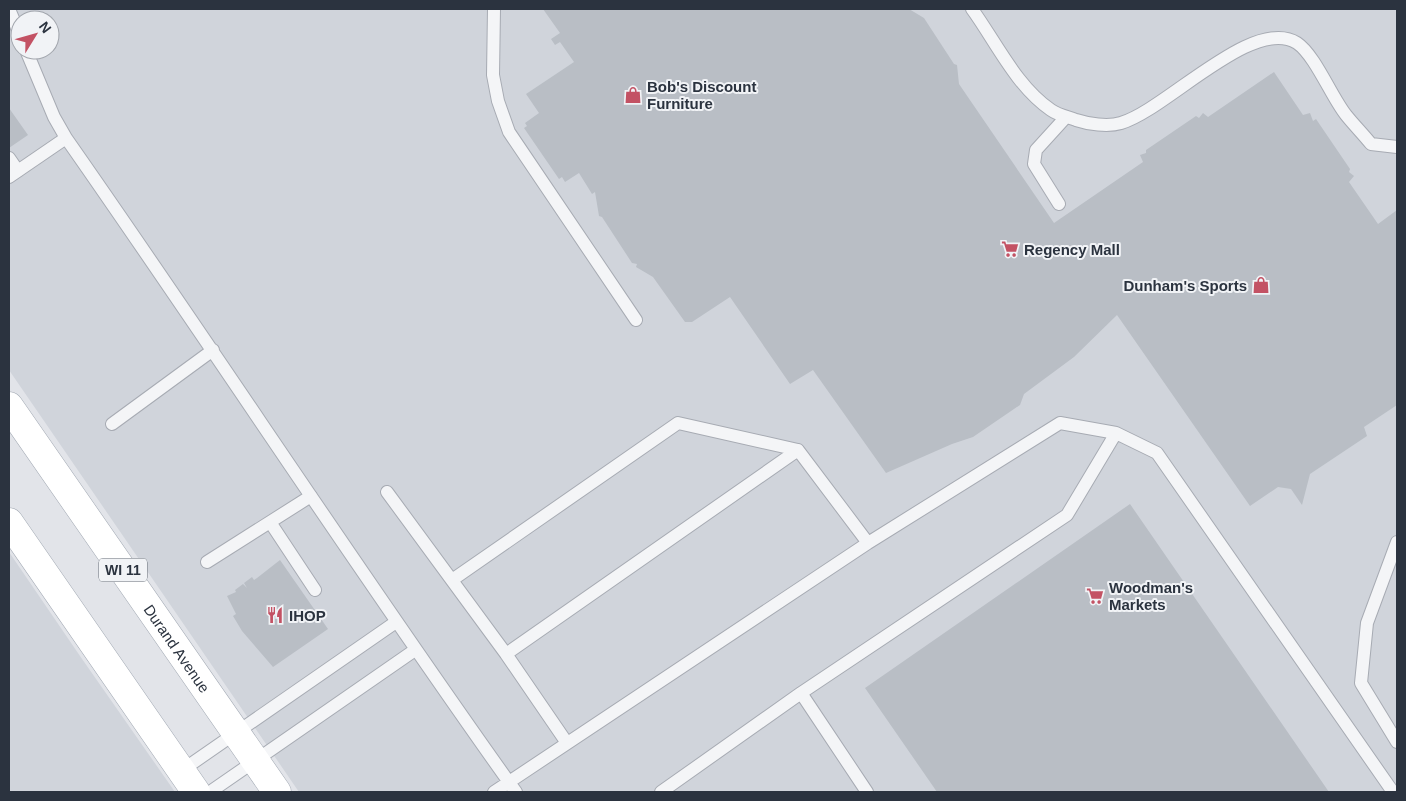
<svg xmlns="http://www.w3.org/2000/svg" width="1406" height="801" font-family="Arial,sans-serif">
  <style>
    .built { fill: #d0d4db; fill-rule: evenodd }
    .building { fill: #b9bec5 }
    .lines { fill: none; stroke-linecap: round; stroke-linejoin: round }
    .lane-casing { stroke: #a7abb3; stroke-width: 14 }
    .primary-casing { stroke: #a2a9b3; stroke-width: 29 }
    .lane { stroke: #f4f5f7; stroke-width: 12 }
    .primary { stroke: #fff; stroke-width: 28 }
    .labels { text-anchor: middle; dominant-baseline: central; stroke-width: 4; stroke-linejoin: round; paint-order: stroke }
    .shield { fill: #f1f3f6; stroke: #666d76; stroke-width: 1 }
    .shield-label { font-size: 14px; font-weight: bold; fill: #2b333f }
    .poi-label { font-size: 15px; font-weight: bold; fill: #2b333f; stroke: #f1f3f6; text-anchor: start }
    .street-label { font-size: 15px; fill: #2b333f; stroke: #f1f3f6 }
  </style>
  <rect width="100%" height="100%" fill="#e2e4e9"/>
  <!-- built -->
  <path class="built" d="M9 9H1397V792H299L9 370ZM20 20H50V50H20Z
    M9 552 80 656 175 792H9Z"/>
  <!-- building -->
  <path class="building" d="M543 9H909L924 18 954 64 957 65 959 84 1054 223 1143 162 1140 155 1146 153V150L1196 116 1199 118 1203 113 1208 117 1274 72 1303 115 1310 113 1313 121 1316 119 1350 169 1349 172 1354 176 1349 182 1378 224 1397 210V405L1364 427 1367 436 1310 474 1302 505 1291 489 1278 487 1250 506 1117 315 1074 357 1024 394 1020 405 973 437 952 444 886 473 813 370 790 384 730 297 692 322H685L653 277 636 267 637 264 632 263 602 217 599 216 595 192 592 194 579 173 565 182 562 177 559 179 524 128 527 126 525 123 539 113 526 94 574 62 560 42 555 45 551 39 560 33Z
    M9 108 28 135 9 148Z
    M1130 504 1329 792H937L865 688Z
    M280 560 328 629 273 667 242 631 233 616 236 614 227 596 236 592 235 590 243 584 247 588 244 583 252 577 254 580 257 578Z"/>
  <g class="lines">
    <!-- lane casing -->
    <g class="lane-casing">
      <path id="lane" d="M9 9 20 35
        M494 9 493 75 498 101 509 132 636 320
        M972 9C996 42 1016 86 1051 110 1058 115 1068 117 1076 120 1088 124 1108 127 1121 123 1166 110 1253 15 1297 43 1315 55 1332 98 1346 115 1354 125 1363 134 1371 144L1397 147
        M26 50 54 117 66 138C218 355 362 577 516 792
        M9 158 18 171
        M9 177 66 138
        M1059 204 1034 164 1036 150 1066 117
        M112 424 213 350
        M387 492 506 654 567 743
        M270 522 315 590
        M1397 542 1367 623 1361 683 1397 742
        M207 562 311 496
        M452 580 678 423 798 450 868 543
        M506 654 798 450
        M801 693 1067 515 1116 433 1157 453 1393 792
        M181 771 396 622
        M210 792 415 650
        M494 792 868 543 1060 423 1116 433
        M661 792 801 693 867 792"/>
    </g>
    <!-- primary casing -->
    <g class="primary-casing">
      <g id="primary">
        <path id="s1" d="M9 406 277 792"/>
        <path d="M9 522 196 792"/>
      </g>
    </g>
    <!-- lane -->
    <use href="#lane" class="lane"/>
    <!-- primary -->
    <use href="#primary" class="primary"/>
  </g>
  <!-- icons -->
  <defs>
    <g id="shop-bare" transform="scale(1.35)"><path d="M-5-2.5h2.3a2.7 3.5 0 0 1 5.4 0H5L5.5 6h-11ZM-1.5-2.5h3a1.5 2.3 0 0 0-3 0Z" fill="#c35264" stroke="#f1f3f6" stroke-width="2.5" paint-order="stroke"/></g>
    <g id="supermarket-bare" transform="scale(1.35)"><path d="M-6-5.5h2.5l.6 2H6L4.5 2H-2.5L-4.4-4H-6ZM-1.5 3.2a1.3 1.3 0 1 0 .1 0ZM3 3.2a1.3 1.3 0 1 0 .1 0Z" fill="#c35264" stroke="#f1f3f6" stroke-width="2.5" paint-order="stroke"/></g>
    <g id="restaurant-bare" transform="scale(1.35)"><path d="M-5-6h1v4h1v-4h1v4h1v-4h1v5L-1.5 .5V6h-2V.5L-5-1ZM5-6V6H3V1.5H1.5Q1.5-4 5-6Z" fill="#c35264" stroke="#f1f3f6" stroke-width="2.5" paint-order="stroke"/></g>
  </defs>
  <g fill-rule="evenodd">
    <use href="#shop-bare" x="633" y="95"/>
    <use href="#supermarket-bare" x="1010" y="249"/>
    <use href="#shop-bare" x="1261" y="285"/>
    <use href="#supermarket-bare" x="1095" y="596"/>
    <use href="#restaurant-bare" x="275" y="615"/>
  </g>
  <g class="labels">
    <!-- shield labels -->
    <rect class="shield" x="99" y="558.5" width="48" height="23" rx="4"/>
    <g class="shield-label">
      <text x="123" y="570">WI 11</text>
    </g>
    <!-- poi labels -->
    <g class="poi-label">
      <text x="647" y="86">Bob's Discount<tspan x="647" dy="17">Furniture</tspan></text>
      <text x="1024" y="249">Regency Mall</text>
      <text x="1247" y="285" text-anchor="end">Dunham's Sports</text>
      <text x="1109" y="587">Woodman's<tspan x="1109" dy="17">Markets</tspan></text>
      <text x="289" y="615">IHOP</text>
    </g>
    <!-- street labels -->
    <g class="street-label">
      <text stroke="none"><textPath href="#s1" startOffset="295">Durand Avenue</textPath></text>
    </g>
  </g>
  <!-- border -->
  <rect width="1406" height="801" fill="none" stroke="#2b333f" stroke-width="20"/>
  <!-- north arrow -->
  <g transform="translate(35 35) rotate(53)"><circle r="24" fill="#f1f3f6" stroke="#a2a6ad"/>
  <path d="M0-4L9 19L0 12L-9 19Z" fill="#c35264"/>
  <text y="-8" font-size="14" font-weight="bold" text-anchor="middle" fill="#2b333f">N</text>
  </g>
</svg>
